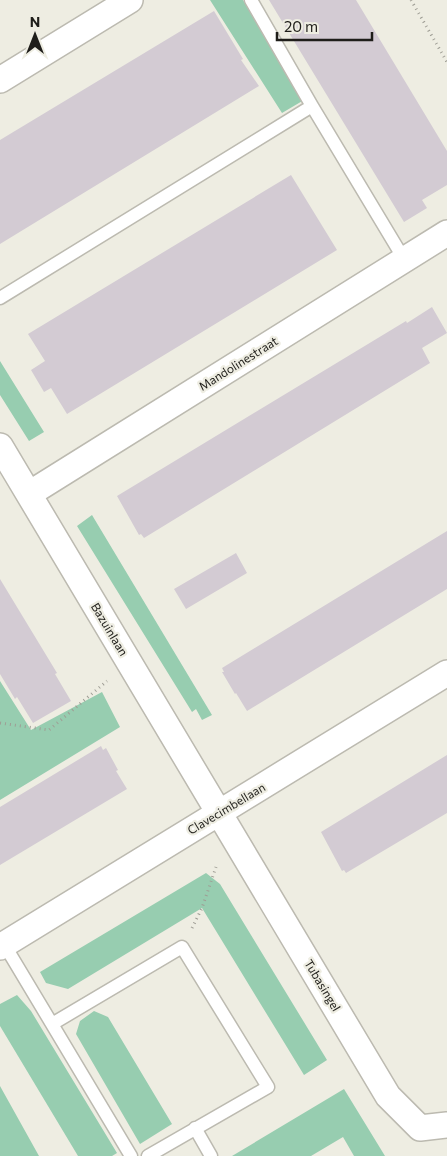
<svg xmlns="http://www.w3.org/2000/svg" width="447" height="1156" font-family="Commissioner,sans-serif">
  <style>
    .green { fill: #97cdb0 }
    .building { fill: #d3cbd3 }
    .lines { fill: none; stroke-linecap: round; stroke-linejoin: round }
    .service-casing { stroke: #bcbab0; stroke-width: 15 }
    .minor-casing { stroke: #bcbab0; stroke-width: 28 }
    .path { stroke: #9e9d94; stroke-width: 3; stroke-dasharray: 1 4; stroke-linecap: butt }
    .service { stroke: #fff; stroke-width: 12 }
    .minor { stroke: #fff; stroke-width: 25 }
    .labels { text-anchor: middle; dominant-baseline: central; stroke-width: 4.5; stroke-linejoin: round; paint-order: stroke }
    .street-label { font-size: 12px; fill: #1f1e1a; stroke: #eeede2 }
  </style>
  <rect width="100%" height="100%" fill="#eeede2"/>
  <!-- green -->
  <path class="green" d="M210 0H243L304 100 282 113Z
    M0 361 44 432 29 441 0 395Z
    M92 515 212 715 202 720 196 709 192 712 77 526Z
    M0 681 31 730 102 692 120 727 0 800Z
    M206 873 220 884 327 1060 304 1075 202 908 68 989 46 983 40 972Z
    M17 995 31 1011 117 1153 112 1156H78L0 1026V1004Z
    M94 1011 108 1017 172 1124 140 1144 76 1034 80 1021Z
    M0 1086 39 1156H0Z
    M344 1089 385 1156H354L343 1137 311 1156H232Z"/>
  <!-- building -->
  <path class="building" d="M269 0H356L447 151V185L422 200 427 208 404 222Z
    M214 11 243 59 241 60 259 86 0 244V140Z
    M291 175 337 250 67 414 51 388 44 392 31 370 45 361 28 334Z
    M432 307 447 333 422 348 430 363 144 538 141 534 139 535 117 496 406 321 407 323Z
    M447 531V589L247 711 236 693 235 694 222 672H224L222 668Z
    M236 553 247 573 186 609 174 589Z
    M0 579 57 673 55 674 71 701 33 723 17 697 15 699 0 674Z
    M101 746 103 750 106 748 118 770 116 771 127 789 0 865V807Z
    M447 755V813L346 873 344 870 342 871 321 832Z"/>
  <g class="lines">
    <!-- service casing -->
    <g class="service-casing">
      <path id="service" d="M251 0 312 106 404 259
        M0 298 312 106
        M4 944 131 1156
        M52 1024 182 947 268 1087 148 1156
        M195 1128 211 1156"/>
    </g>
    <!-- minor casing -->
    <g class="minor-casing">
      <path id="minor" d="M0 80 130 0
        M0 446 388 1096 420 1128 447 1125
        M29 494 447 233
        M0 947 447 673"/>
    </g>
    <!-- path -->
    <path class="path" d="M411 0 447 62
      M0 723 49 730 107 681
      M192 928 202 908 216 867"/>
    <!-- service -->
    <use href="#service" class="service"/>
    <!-- minor -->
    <use href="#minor" class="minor"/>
  </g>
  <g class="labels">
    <!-- street labels -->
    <g class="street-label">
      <text transform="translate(238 363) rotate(-32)">Mandolinestraat</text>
      <text transform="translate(110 629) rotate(59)">Bazuinlaan</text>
      <text transform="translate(226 808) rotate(-31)">Clavecimbellaan</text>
      <text transform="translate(323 985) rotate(59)">Tubasingel</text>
    </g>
  </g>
  <!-- north arrow -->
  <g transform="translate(35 35)" stroke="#eeede2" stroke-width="4" paint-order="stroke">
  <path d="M0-4L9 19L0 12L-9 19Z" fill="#1f1e1a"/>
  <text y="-8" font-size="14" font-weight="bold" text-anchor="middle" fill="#1f1e1a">N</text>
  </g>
  <!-- scale -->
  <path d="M277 32v8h95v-8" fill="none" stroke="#1f1e1a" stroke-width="2.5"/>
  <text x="284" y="32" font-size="15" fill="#1f1e1a" stroke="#eeede2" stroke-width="4" paint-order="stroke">20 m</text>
</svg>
